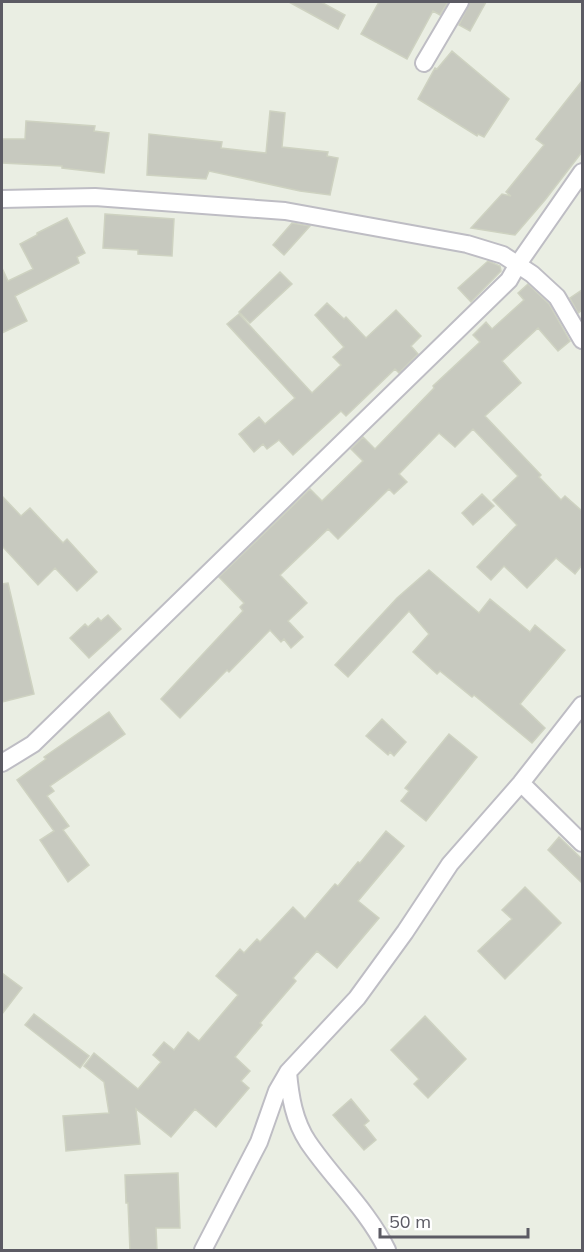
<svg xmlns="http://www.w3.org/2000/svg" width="584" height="1252" font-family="Mulish,sans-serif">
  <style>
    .building { fill: #c7c9bf; stroke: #ced2c1; stroke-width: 1.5 }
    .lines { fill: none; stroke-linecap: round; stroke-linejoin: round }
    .street-casing { stroke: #bebdc4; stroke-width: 20 }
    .street { stroke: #fff; stroke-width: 16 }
  </style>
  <rect width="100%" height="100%" fill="#eaeee3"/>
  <!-- building -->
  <path class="building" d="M289 2H321L345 15 338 29Z
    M379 2H448L440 15 433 11 407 59 361 34Z
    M470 2H486L470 31 459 25Z
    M452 51 509 99 484 137 478 134 477 136 418 99 435 68 437 69Z
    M582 81V152L545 200 515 235 471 228 502 194 511 196 506 192 544 145 536 139Z
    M270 111 285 113 282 147 328 152 327 156 338 158 330 195 300 191 209 171 206 179 147 175 149 134 222 142 221 148 266 153Z
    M26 121 95 126 94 131 109 133 104 173 62 168V166L2 163V139H25Z
    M105 214 174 219 172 256 138 254V250L103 248Z
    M67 218 85 253 77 257 79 263 15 296 27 321 2 333V268L8 281 33 269 20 244 37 235V233Z
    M292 223 310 226 284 255 273 245Z
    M488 261 500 266 501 271 471 302 458 288Z
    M280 272 292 284 250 323 239 312Z
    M528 284 549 304 570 341 558 351 538 328 502 361 521 383 485 416 541 475 539 477 561 500 565 496 582 511V565L575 574 556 558 527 588 504 566 491 580 477 567 517 525 493 500 518 476 473 429 455 447 439 433 399 474 407 482 394 494 389 489 338 539 328 529 280 575 307 603 288 621 303 637 291 648 284 639 281 642 270 630 229 672 227 670 180 718 161 699 243 611 240 607 244 603 219 577 310 489 322 501 363 461 351 449 363 437 375 449 434 388 433 386 480 342 473 335 486 322 492 329 524 300 518 293Z
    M582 290V310L578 313 570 298Z
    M327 303 344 319 346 317 366 338 396 310 421 336 411 346 418 354 399 373 395 369 346 416 341 411 293 455 279 440 267 449 263 444 254 452 239 434 259 417 265 424 295 398 227 324 239 314 312 393 341 365 333 357 344 347 315 315Z
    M482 494 494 506 473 525 462 513Z
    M2 496 21 516 30 508 63 543 67 539 97 572 77 591 55 568 38 585 2 546Z
    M429 570 479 613 490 599 530 632 535 625 565 650 520 704 545 728 532 743 474 695 472 697 440 671 437 674 413 652 429 634 409 611 348 677 335 665 397 598Z
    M8 583 34 694 2 702V584Z
    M108 615 121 629 89 658 70 638 85 624 88 627 98 618 101 621Z
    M109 712 125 734 50 786 54 791 47 796 69 826 63 830 89 865 68 882 40 840 54 831 17 780 46 759 44 757Z
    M382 719 406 742 394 756 390 752 388 755 366 736Z
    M449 734 477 757 426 821 401 801 409 791 405 788Z
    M386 831 404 846 358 901 379 918 337 968 317 951 293 978 296 981 260 1023 262 1025 235 1057 250 1071 241 1081 249 1088 216 1127 195 1109 171 1137 136 1109 140 1144 66 1151 63 1116 109 1113 104 1082 84 1066 94 1053 138 1089 161 1062 153 1055 164 1042 174 1050 188 1032 199 1041 238 995 216 976 240 949 244 953 257 939 260 942 293 907 305 919 335 884 338 886 358 862 360 863Z
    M559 837 582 859V883L548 850Z
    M525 887 561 923 505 979 478 951 512 919 502 910Z
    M2 973 22 988 2 1014Z
    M34 1014 89 1056 80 1068 25 1025Z
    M425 1016 466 1059 428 1098 414 1084 419 1079 391 1050Z
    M351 1099 369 1121 364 1125 376 1140 364 1150 333 1115Z
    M178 1173 180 1228H156L157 1251H130L128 1203H126L125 1175Z"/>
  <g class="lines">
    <!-- street casing -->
    <g class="street-casing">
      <path id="street" d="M424 63 460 2
        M2 199 95 197 285 211 467 244 503 255 532 274 557 297 582 340
        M2 763 33 744 509 280 518 264 582 172
        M521 783 582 843
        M288 1072C290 1096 294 1121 308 1142 333 1179 367 1209 387 1250
        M203 1250 259 1142 277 1091 288 1072 357 998 405 932 450 864 521 783 582 705"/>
    </g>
    <!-- street -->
    <use href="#street" class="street"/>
  </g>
  <!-- border -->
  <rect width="584" height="1252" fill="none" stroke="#5c5b64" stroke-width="6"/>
  <!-- scale -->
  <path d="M380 1228v9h148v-9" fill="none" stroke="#5c5b64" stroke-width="3"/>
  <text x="389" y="1228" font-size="18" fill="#5c5b64" stroke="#ffffff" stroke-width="4.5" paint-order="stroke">50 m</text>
</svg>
